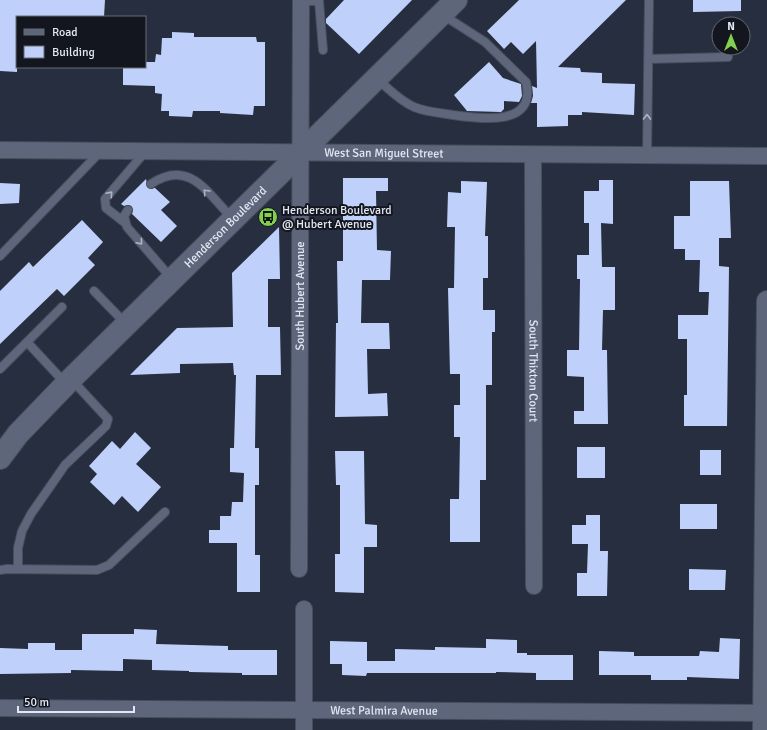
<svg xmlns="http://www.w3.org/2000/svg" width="767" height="730" font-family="Signika,sans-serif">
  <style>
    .building { fill: #bfd1fa }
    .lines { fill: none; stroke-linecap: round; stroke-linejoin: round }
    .service-casing { stroke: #464d5b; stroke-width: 10 }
    .minor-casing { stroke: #464d5b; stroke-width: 18 }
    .tertiary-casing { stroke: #464d5b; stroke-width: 22 }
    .secondary-casing { stroke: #464d5b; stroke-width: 24 }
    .service { stroke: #5e667b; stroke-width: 8 }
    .minor { stroke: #5e667b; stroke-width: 16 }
    .tertiary { stroke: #5e667b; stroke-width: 20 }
    .secondary { stroke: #5e667b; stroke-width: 22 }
    .oneway { stroke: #adb4c3 }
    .labels { text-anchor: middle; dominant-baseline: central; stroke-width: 4; stroke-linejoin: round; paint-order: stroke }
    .street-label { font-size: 12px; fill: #e2e8f3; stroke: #13161e }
    .poi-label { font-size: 12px; fill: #e2e8f3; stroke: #13161e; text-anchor: start }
  </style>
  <rect width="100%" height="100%" fill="#262e3f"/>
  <!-- building -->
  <path class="building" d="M0 0H105L104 17H17V72L0 71Z
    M344 0H412L359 54 326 23V19Z
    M519 0H626L558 67 580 68 581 72 602 73V83L635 84 634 115 582 112V115H568V126L537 127V103H531L533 96 532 86 537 88 536 41 523 54 511 42 504 49 487 31Z
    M693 0H741V11L693 12Z
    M172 32 194 33V37H256L257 42H265V106H254L253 115 220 113V111H193L192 117 169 116V111H161L162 94 155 93V86L123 85V67H145V62H155L156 54 161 55 162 38H172Z
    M489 62 503 78 521 84 522 96 519 102 504 101V109L501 112 467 111 454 95Z
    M343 178H388V191H376L377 250 391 251 390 280H362L361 323H389L390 349H367L368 394 387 393 388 416 335 417 336 323H338L337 261H343Z
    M146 179 148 188H155L170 202 161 210 177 226 161 242 132 214 133 210 131 206 128 205 124 206 121 204Z
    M599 180H613V224L601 223 602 267H615V310H603L602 350H607L608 424H574V411H584V377L567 376V350H579L580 279H577V255H589V223H584V191H599Z
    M461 181 487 182 485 236H488V278H483V310H495V332H492V385H486V480H480V542H450V499H459L460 437H454V405H460V374H450L448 288H454L455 227H447L448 192 461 193Z
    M690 181H729L731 238H719V266L729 267 727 426H684V395H687V339H678V315H708L709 292H699L700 260H685V249H674V216H690Z
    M0 183 20 184 19 203 0 204Z
    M82 220 103 242 88 258 95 265 64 296 57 289 0 344V291L29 262 33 267Z
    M279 227 280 279H268V327H280L281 375H256L255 448H259V485H255V555H260V592H237V543H209V530H220V516H231L232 502H243L244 473 230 472V448H234L236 375H234L233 363 180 364V373L130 375 177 328 233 327 232 273Z
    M135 432 151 448 136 464 161 487 138 512 122 496 114 505 90 482 97 474 89 466 112 441 120 449Z
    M577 447H605V478H577Z
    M700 450H721V475H700Z
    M335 451H364L365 524 377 525V547H364V593L335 592V554H340V485H336Z
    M680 504H717V529H680Z
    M586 515H600V551H608L607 596H577V573H587L588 544H572V525H586Z
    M689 569 726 570 725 590H689Z
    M134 629 157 630 156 644 228 646V650H277V675H242V673L189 672V671L152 670V660L123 659V671L71 670V673L0 674V648L28 649V643H55V650H82V634H134Z
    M720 638 740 639 739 679 687 677V680H651V675H599V651L634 652V656H699L700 651 719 652Z
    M486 639 517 640V653H527V655H573V680H536V673L496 672V673H367L366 676 342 675V664H330V641L367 642V661H395V649L435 650V647L486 648Z"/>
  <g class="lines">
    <!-- service casing -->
    <g class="service-casing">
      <path id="service" d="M301 1H319L323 50
        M648 59 728 57
        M377 79C389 89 400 101 414 107 426 112 440 113 453 115 480 119 537 127 526 82L485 42 443 15
        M647 156 649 0
        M151 184C190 158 208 194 233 219
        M128 210 124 216 127 227 172 279
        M124 222 106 208 105 199 145 152
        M0 256 100 152
        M94 291 126 324
        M27 342 66 384
        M0 369 62 307
        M18 569V548L22 531 31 514 65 465 106 426 108 419 72 380
        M0 570 7 569 97 570 109 565 165 512"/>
    </g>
    <!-- minor casing -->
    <g class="minor-casing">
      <g id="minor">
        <path id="s1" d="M0 150 767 156"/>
        <path id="s2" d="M533 155 534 586"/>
        <path id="s3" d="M299 569 301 0"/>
        <path d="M304 609V730"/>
        <path id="s4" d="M0 708 767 713"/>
      </g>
    </g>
    <!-- tertiary casing -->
    <g class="tertiary-casing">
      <path id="tertiary" d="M763 730 767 301"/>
    </g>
    <!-- secondary casing -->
    <g class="secondary-casing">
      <g id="secondary">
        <path id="s5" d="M0 458 18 434 71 379 456 0"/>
      </g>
    </g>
    <!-- service -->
    <use href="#service" class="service"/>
    <!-- minor -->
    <use href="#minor" class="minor"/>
    <!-- tertiary -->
    <use href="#tertiary" class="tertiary"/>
    <!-- secondary -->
    <use href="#secondary" class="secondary"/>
  </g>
  <!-- one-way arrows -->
  <defs><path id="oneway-chevron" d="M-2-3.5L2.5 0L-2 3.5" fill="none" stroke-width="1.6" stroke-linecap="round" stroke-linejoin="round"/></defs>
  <g class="oneway">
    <use href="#oneway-chevron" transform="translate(647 117) rotate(-89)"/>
    <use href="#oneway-chevron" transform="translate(206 192) rotate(-133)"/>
    <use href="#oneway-chevron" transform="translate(110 194) rotate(-49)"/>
    <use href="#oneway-chevron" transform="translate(140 242) rotate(49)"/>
  </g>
  <!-- icons -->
  <defs>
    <g id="bus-disc" transform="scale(1)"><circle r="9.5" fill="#82d04f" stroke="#13161e"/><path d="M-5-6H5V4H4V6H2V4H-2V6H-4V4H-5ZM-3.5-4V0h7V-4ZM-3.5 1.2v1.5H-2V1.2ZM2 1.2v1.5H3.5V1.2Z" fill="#111"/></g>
  </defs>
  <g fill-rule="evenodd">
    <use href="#bus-disc" x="268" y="217"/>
  </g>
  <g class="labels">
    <!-- street labels -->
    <g class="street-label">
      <text stroke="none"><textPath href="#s1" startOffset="384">West San Miguel Street</textPath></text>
      <text stroke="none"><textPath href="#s5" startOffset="323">Henderson Boulevard</textPath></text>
      <text stroke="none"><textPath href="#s3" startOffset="273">South Hubert Avenue</textPath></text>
      <text stroke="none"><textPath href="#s2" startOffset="216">South Thixton Court</textPath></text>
      <text stroke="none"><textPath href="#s4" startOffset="384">West Palmira Avenue</textPath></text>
    </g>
    <!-- poi labels -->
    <g class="poi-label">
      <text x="282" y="210">Henderson Boulevard<tspan x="282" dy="14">@ Hubert Avenue</tspan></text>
    </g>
  </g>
  <!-- legend -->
  <rect x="16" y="16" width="130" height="52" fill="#13161e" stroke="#666a73"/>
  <rect x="24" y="29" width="20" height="6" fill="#5e667b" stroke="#666a73"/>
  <text x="52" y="36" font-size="12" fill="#e2e8f3">Road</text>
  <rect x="24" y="46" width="20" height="12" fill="#bfd1fa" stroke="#666a73"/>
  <text x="52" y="56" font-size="12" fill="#e2e8f3">Building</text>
  <!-- north arrow -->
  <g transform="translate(731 36)"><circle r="19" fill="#13161e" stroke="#666a73"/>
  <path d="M0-3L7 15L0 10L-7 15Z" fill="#82d04f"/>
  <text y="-6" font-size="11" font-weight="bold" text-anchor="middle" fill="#e2e8f3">N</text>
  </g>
  <!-- scale -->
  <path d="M18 706v6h116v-6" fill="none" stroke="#e2e8f3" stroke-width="2"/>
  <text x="24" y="706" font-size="12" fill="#e2e8f3" stroke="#13161e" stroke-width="3" paint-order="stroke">50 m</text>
</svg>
